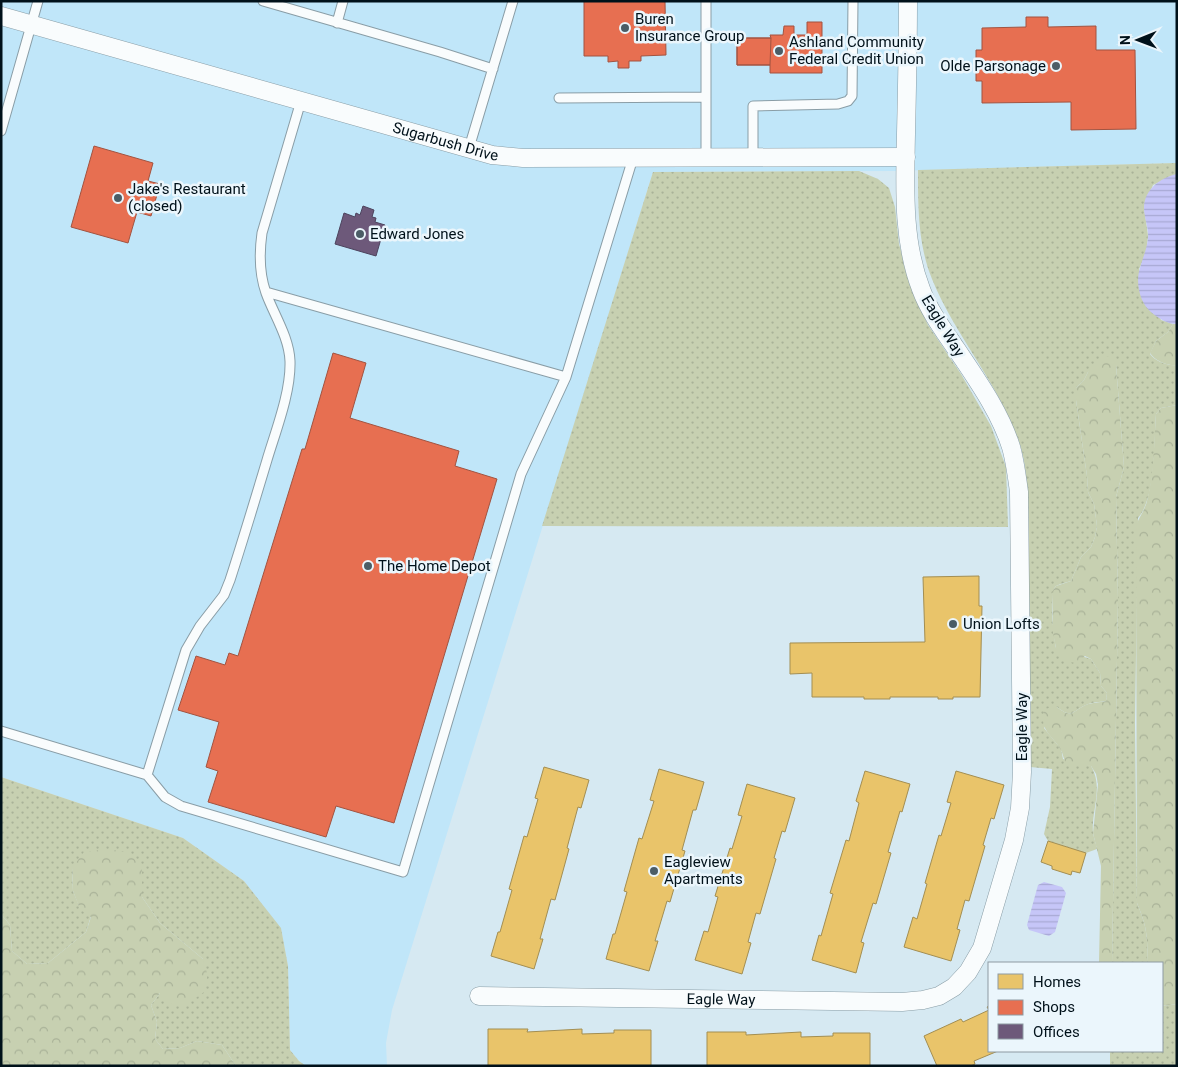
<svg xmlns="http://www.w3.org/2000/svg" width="1178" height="1067" font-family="Roboto,sans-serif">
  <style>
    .built { fill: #c0e6f9 }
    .green { fill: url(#green-dots) }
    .forest { fill: url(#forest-crowns) }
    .water { fill: url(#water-rules) }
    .homes { fill: #e9c46a; stroke: #a38e52 }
    .shops { fill: #e76f51; stroke: #a25340 }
    .offices { fill: #6d597a; stroke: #4c435d }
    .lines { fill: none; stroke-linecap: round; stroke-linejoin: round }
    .lane-casing { stroke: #899da6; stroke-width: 11 }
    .street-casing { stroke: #899da6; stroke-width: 19 }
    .lane { stroke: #f9fcfd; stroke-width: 9 }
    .street { stroke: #f9fcfd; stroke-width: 18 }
    .poi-dot { fill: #4b5d66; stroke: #ebf6fc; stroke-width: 2 }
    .labels { text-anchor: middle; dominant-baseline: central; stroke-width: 5; stroke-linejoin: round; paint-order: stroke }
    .poi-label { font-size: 15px; fill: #00111a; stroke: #ebf6fc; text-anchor: start }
    .street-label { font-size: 15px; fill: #00111a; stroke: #ebf6fc }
  </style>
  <defs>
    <pattern id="green-dots" width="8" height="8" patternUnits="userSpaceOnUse" patternTransform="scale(1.25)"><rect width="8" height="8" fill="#c7d0b1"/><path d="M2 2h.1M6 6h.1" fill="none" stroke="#a9b298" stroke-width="1.8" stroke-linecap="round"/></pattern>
    <pattern id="forest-crowns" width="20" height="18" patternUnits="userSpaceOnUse" patternTransform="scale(1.25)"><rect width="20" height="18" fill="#c7d0b1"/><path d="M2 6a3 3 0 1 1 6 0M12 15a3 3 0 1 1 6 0" fill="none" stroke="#a9b298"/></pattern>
    <pattern id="water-rules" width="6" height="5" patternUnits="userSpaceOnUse" patternTransform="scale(1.25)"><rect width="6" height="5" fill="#c6c6f8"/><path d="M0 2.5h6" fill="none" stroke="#a8a9d4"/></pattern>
  </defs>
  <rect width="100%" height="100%" fill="#d6e9f2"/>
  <!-- built -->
  <path class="built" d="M1 1H1177V163L894 171 653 172 392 1010 386 1043 387 1066H306L299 1061 290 1050 288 966 281 929 244 881 183 838 1 777Z"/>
  <!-- green -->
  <path class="green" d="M1177 163V174L1153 185 1144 207 1148 236 1146 254 1139 269 1161 320 1173 324 1168 332 1156 341 1150 354C1155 361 1167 366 1177 365V405L1161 408 1156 414C1154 441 1156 498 1138 518L1135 723 1137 903C1147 927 1148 937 1147 963H1112L1118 599 1116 497 1124 467 1116 365 1088 372 1084 380 1076 388V400L1087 476 1088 492 1094 504 1097 526 1095 537 1091 547 1081 557 1071 581C1067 582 1060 584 1056 586 1048 593 1054 637 1056 648L1091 659 1100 673 1101 686 1107 693 1106 701C1100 702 1092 702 1086 705 1073 710 1073 720 1057 707L1044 728 1061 749 1063 759 1091 766C1104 788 1091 810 1093 833 1094 838 1096 844 1097 849L1086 853 1048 841 1044 834 1050 807 1052 769 1030 767 1027 489C1026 475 1025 462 1021 448 1002 387 956 338 932 279 918 245 918 207 918 170Z
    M859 171 878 179 889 188 895 207 899 244 912 290 928 325 961 374 991 426 1006 467 1008 527 542 526 653 172Z
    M1 777 183 838 244 881 281 928 288 966 290 1050 299 1061 306 1066H236L222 1045 197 1041 180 1048 163 1049 155 1039 157 1022 151 1005 160 993 203 959 160 923 142 897V868H72L73 891 80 908 91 916 86 932 48 963 27 964 12 951 10 925 1 914Z
    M1177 1004V1066H1110V1051H1162V1006Z"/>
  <!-- forest -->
  <path class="forest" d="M1173 324H1177V365C1167 366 1155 361 1150 353L1156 341 1168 332Z
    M1105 356 1112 357 1116 365 1124 467 1116 497 1118 599 1112 963H1099L1101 866 1093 833 1098 784 1096 774 1091 766 1068 765C1062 758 1064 754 1059 747 1049 732 1040 730 1044 710L1051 707H1057C1073 720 1073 710 1086 705 1092 702 1100 703 1106 701L1107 693 1101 686 1100 673 1091 659 1085 656 1076 663 1064 661 1056 648 1053 633 1052 592 1056 586 1071 581 1081 557 1091 547 1095 537 1097 526 1094 504 1088 492 1087 476 1076 400V388L1084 380 1088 372Z
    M1177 405V1004L1162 1006V963H1147C1148 937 1147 927 1137 903L1136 526C1139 517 1145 510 1147 501 1154 473 1154 443 1156 414L1161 408Z
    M108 849 130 853 142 868V897L160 923 203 959 207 973V984L204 992 187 1004 174 1006 160 993 151 1005 157 1022 155 1039 163 1049 180 1048 197 1041 222 1045 236 1066H1V914L10 925 12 951 27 964 48 963 86 932 91 917 80 909 73 891 72 868 84 852Z"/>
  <!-- water -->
  <path class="water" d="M1177 174V324C1167 324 1160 319 1152 313 1140 304 1135 283 1140 268 1143 257 1147 249 1148 238 1149 228 1144 218 1144 207 1145 189 1160 178 1177 174Z
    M1044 882 1062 887 1066 893 1055 932 1049 936 1029 930 1027 925 1038 885Z"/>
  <!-- homes -->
  <path class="homes" d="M979 576V606H982L980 697H953V699H938V697H890V699H864V697H812V673L790 674V643L925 642 923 577Z
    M544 767 589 780 581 808 578 807 567 848 569 849 555 900 551 899 540 939H543L534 969 491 956 498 932H500L512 890 509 889 524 836 527 837 538 799 535 798Z
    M659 769 704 782 696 810H693L682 850 685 851 670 902 667 901 655 941H658L649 971 606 959 613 934H615L627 892 624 891 639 838 642 839 654 801 650 800Z
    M865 771 910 784 902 812 900 811 888 852 891 853 876 904 873 903 861 942 864 943 856 973 812 960 819 935 821 936 833 894 830 893 846 840 849 841 859 803 856 801Z
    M956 771 1004 785 994 819 991 818 983 845 985 846 969 901 965 900 957 929 960 930 951 961 904 947 913 917 917 919 927 884 925 883 939 835 941 836 951 803 947 802Z
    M747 784 795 798 785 832 782 831 774 858 776 859 760 914 756 913 748 942 751 943 742 974 695 960 704 931 708 932 718 897 715 896 730 848 732 849 742 816 738 815Z
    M1048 841 1086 853 1080 873 1072 871 1071 875 1052 869V866L1041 862Z
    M989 1006V1051H998L974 1061 975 1064 971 1066H937L924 1036 961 1019 963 1022 989 1010 987 1007Z
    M488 1029H528L527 1032 582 1029V1034L614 1033V1030H651V1066H488Z
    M707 1032H746V1035L801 1032V1037L833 1036V1033H870V1066H707Z"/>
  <!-- shops -->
  <path class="shops" d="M584 1H665L666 55 641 56V61H629V68H618V61L608 62V56H584Z
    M1026 17H1048V27L1096 26V50H1135L1136 129 1071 130V102L982 103V81H976V50H982V28L1026 27Z
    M807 22H822V73H770V65H737V38H771L770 35H783L784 26H794V35H807Z
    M737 38H771L770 65H737Z
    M94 146 153 163 148 181 160 184 151 216 137 212 128 243 71 227Z
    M333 353 366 363 350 418 459 451 455 466 497 479 394 823 336 806 326 837 208 802 218 771 206 767 219 722 178 710 196 656 225 665 229 653 238 656 302 449H305Z"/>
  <!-- offices -->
  <path class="offices" d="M363 206 374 210 372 217 376 218 375 222 385 225 376 256 335 244 344 213 355 217 356 213 360 215Z"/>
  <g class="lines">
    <!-- lane casing -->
    <g class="lane-casing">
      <path id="lane" d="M263 1 440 52 493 69
        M706 1V158
        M337 23 343 1
        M559 98 706 97
        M1 131 38 1
        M469 148 513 1
        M753 157V106L838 104 848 101 852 96 853 1
        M266 292 566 377
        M1 731 147 775 165 797 181 806 403 872 521 474 566 377 633 158
        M147 775 186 650 200 626 224 595 230 580C243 540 255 500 267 460 276 430 291 392 290 361 289 337 274 315 266 293 259 273 259 254 262 233L301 101"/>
    </g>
    <!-- street casing -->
    <g class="street-casing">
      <g id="street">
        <path id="s1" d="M1 16 492 155 523 158 906 157"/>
        <path id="s2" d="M479 996 902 1002 923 1000 939 996 954 987 968 972 982 948 1014 840 1020 808 1022 772 1019 492C1017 477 1015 461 1011 447 1000 412 977 380 957 350 944 331 929 311 921 289 902 240 905 185 906 134 907 90 908 46 908 1"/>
      </g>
    </g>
    <!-- lane -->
    <use href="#lane" class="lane"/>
    <!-- street -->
    <use href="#street" class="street"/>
  </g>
  <!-- markers -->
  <g class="poi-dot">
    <circle cx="625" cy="28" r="5"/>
    <circle cx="779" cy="51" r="5"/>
    <circle cx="1056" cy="66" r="5"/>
    <circle cx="118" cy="198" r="5"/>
    <circle cx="360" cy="234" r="5"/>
    <circle cx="368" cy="566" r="5"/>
    <circle cx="953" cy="624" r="5"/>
    <circle cx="654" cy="871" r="5"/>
  </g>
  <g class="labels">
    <!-- poi labels -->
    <g class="poi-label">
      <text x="635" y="19">Buren<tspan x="635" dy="17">Insurance Group</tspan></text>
      <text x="789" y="42">Ashland Community<tspan x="789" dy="17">Federal Credit Union</tspan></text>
      <text x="1046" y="66" text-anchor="end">Olde Parsonage</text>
      <text x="128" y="189">Jake's Restaurant<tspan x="128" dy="17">(closed)</tspan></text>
      <text x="370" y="234">Edward Jones</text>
      <text x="378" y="566">The Home Depot</text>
      <text x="963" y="624">Union Lofts</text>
      <text x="664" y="862">Eagleview<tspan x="664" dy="17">Apartments</tspan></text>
    </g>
    <!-- street labels -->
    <g class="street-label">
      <text stroke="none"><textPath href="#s1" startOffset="462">Sugarbush Drive</textPath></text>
      <text transform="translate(943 326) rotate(59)">Eagle Way</text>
      <text transform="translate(1022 727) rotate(-90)">Eagle Way</text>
      <text stroke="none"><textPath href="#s2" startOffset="242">Eagle Way</textPath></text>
    </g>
  </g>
  <!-- border -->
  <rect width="1178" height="1067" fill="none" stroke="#00111a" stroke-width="5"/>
  <!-- legend -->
  <rect x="988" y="962" width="175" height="90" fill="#ebf6fc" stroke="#8d9aa2"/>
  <rect x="998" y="974" width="25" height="15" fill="#e9c46a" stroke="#8d9aa2"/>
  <text x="1033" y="987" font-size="15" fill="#00111a">Homes</text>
  <rect x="998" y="1000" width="25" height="15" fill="#e76f51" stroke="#8d9aa2"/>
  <text x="1033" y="1012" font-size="15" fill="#00111a">Shops</text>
  <rect x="998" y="1024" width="25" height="15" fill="#6d597a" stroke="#8d9aa2"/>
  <text x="1033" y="1037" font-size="15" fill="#00111a">Offices</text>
  <!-- north arrow -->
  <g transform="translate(1138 40) rotate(269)" stroke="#ebf6fc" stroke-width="4" paint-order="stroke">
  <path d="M0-4L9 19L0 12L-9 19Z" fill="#00111a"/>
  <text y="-8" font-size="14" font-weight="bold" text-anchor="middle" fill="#00111a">N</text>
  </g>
</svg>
